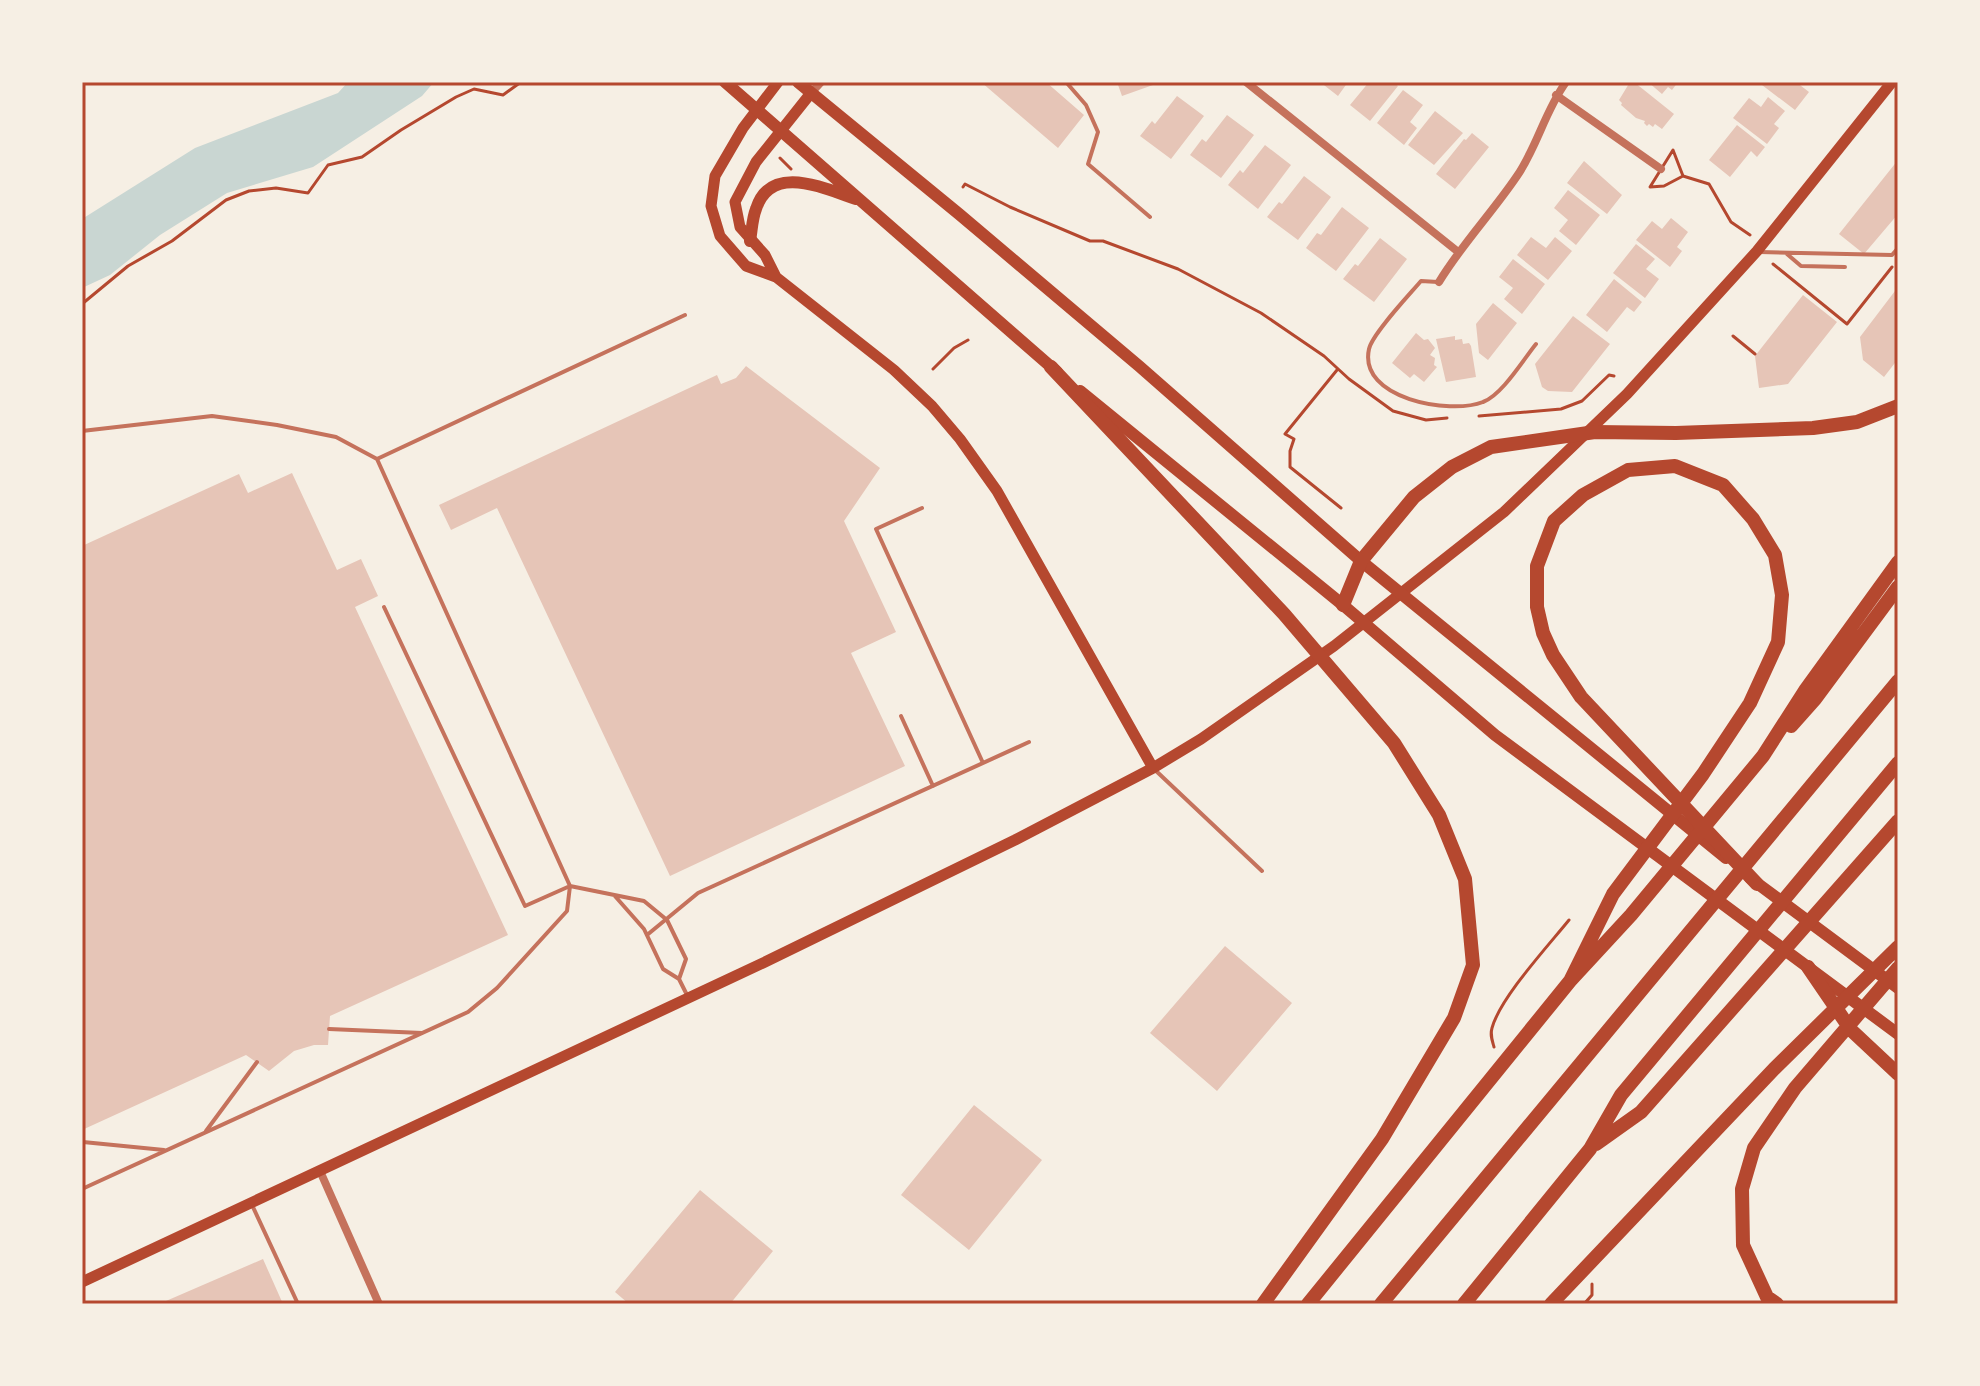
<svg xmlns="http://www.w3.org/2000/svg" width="1980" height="1386" font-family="'Fira Sans',sans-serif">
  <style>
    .water { fill: #c9d6d2 }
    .building { fill: #e6c5b7 }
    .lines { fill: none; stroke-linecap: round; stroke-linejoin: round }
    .path { stroke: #b5482f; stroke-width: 3 }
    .service { stroke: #c5725c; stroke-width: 4 }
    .minor { stroke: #c5725c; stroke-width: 8 }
    .secondary { stroke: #b5482f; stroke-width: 11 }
    .primary { stroke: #b5482f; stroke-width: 12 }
    .motorway { stroke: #b5482f; stroke-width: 14 }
    .neatline { fill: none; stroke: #b5482f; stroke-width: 3 }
  </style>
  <rect width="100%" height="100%" fill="#f6efe4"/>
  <!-- water -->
  <path class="water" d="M348 82H434L422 96 313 167 227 193 160 235 110 275 82 288V219L195 148 338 93Z"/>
  <!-- building -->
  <path class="building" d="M981 82H1046L1084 115 1058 148Z
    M1117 82H1152L1153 85 1122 96Z
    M1320 82H1348L1338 96Z
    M1369 82H1393L1398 86 1370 121 1350 105Z
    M1630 82H1634L1674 114 1662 129 1655 124 1653 127 1649 124 1647 126 1644 123 1645 121 1636 118 1621 105 1622 103 1619 100Z
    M1648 82H1678L1672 90 1668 87 1662 94Z
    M1765 82H1796L1809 92 1795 110 1762 85Z
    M1403 90 1423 105 1410 122 1417 128 1404 145 1377 123Z
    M1177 96 1204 116 1171 159 1140 136 1152 121 1155 124Z
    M1768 97 1785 111 1774 124 1779 128 1767 144 1733 118 1749 98 1761 107Z
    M1435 111 1463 133 1434 165 1408 145Z
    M1227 115 1254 135 1221 178 1190 155 1202 139 1206 142Z
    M1737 125 1765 147 1757 157 1751 151 1730 177 1709 160Z
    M1472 133 1489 147 1455 189 1436 174 1464 139 1466 140Z
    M1265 145 1291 165 1258 209 1228 185 1240 170 1243 173Z
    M1898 160V214L1864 254 1839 234Z
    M1584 161 1622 195 1607 214 1567 183Z
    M1304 176 1331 197 1298 240 1267 217 1279 202 1282 204Z
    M1568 190 1600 215 1576 245 1559 231 1568 220 1554 208Z
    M1342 207 1369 228 1336 271 1306 248 1317 233 1321 235Z
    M1671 218 1688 232 1677 247 1682 251 1670 267 1636 240 1652 221 1662 229Z
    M1531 237 1546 248 1555 237 1572 251 1548 280 1517 255Z
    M1380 238 1407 259 1374 302 1343 279 1355 264 1358 266Z
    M1636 244 1655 259 1646 269 1659 279 1645 298 1613 273Z
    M1513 259 1545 284 1522 314 1504 299 1513 288 1499 277Z
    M1614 279 1642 302 1634 312 1627 307 1607 332 1586 315Z
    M1898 287V359L1884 377 1863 360 1860 337Z
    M1803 295 1837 322 1788 384 1759 388 1755 356Z
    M1493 303 1517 323 1488 360 1479 353 1476 324Z
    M1573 316 1610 344 1572 392 1548 391 1542 387 1535 364Z
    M1416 333 1424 340 1428 339 1435 348 1430 355 1435 358 1434 365 1437 367 1424 382 1414 374 1410 378 1392 363Z
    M1455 336V340L1462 339 1463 344 1469 343 1471 346 1476 377 1446 382 1436 339Z
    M746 366 880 468 844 521 896 632 851 653 905 766 670 876 497 508 451 530 439 505 717 375 721 384 736 378Z
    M292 473 337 570 361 559 378 596 355 607 508 935 330 1016 328 1045H314L294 1051 269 1071 246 1055 82 1130V546L239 474 248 493Z
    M1225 946 1292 1003 1217 1091 1150 1033Z
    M974 1105 1042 1160 969 1250 901 1195Z
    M700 1190 773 1251 730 1304H629L615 1292Z
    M263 1259 283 1304H159Z"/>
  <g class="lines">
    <!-- path -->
    <path class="path" d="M1673 150 1683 176 1664 186 1650 187Z
      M780 158 791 169
      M1683 176 1709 184 1731 222 1750 235
      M963 187 965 184 1010 207 1090 241H1103L1178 269 1261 313 1324 356 1349 379 1393 411 1426 420 1447 418
      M1773 264 1847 324 1892 267
      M82 304 128 266 172 241 226 200 249 191 276 188 308 193 328 165 362 157 401 130 456 97 474 89 503 95 521 82
      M1733 336 1755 354
      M933 369 954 348 968 340
      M1337 370 1285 434 1294 439 1290 451V467L1341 508
      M1479 416 1561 409 1582 401 1609 375 1614 376
      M1494 1047C1492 1040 1490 1035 1492 1028 1500 998 1548 946 1569 920
      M1584 1304 1592 1295V1284"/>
    <!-- service -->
    <path class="service" d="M1066 82 1086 105 1098 132 1088 164 1150 217
      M1760 252 1892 255 1898 248
      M1787 254 1801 266 1845 267
      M1438 282 1421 281C1410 294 1372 334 1369 349 1358 399 1450 415 1483 402 1502 395 1523 360 1536 344
      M82 431 212 416 277 425 336 437 377 459 570 886 567 911 497 988 468 1012 82 1189
      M377 459 685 315
      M922 508 876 529 983 763
      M384 607 525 906 570 886 644 901 667 920 686 959 679 979
      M901 716 933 786
      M1154 769 1262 871
      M614 895 644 929 663 969 679 979 687 995
      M647 935 698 893 1029 742
      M329 1029 422 1033
      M206 1131 257 1062
      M83 1142 164 1150
      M252 1205 298 1304"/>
    <!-- minor -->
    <path class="minor" d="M1246 82 1457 251
      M811 93 821 82
      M1556 95 1661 169
      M1439 282C1462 244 1492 213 1517 176 1537 147 1545 111 1566 82
      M320 1171 379 1304"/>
    <!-- secondary -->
    <path class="secondary" d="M778 82 743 128 715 176 711 206 720 236 746 266 776 277 894 370 932 406 960 439 997 491 1153 768
      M776 277 765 255 740 227 735 202 756 162 811 93
      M82 1282 763 963 1015 840 1153 768 1201 739 1334 646 1504 512 1576 443 1627 394 1757 251 1892 82"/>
    <!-- primary -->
    <path class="primary" d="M725 82 1057 372
      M798 82 959 214 1139 366 1361 561 1726 858
      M750 241C752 230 752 219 756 209 771 162 825 189 856 199
      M1080 391 1343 605 1495 735 1898 1034
      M1750 878 1898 988"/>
    <!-- motorway -->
    <path class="motorway" d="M1051 367 1284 614 1394 743 1439 815 1465 879 1473 965 1454 1018 1382 1139 1263 1304
      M1343 605 1361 561 1414 497 1452 467 1491 447 1595 432 1676 433 1813 428 1857 422 1898 406
      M1791 726 1815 699 1898 587
      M1808 967 1851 1030 1898 1074
      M1570 981 1613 894 1703 774 1750 703 1778 642 1782 595 1775 555 1753 519 1723 485 1675 466 1628 470 1583 495 1554 521 1537 566V607L1543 633 1553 655 1581 697 1757 884
      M1596 1144 1641 1112 1898 821
      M1308 1304 1570 981 1631 915 1763 756 1806 689 1898 562
      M1381 1304 1898 681
      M1464 1304 1590 1149 1621 1095 1898 763
      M1551 1304 1774 1069 1898 947
      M1777 1304 1767 1297 1743 1245 1742 1189 1754 1148 1795 1088 1898 968"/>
  </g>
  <!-- border -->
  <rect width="1980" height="1386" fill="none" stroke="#f6efe4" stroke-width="168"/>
  <rect x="84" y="84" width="1812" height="1218" class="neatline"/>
</svg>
